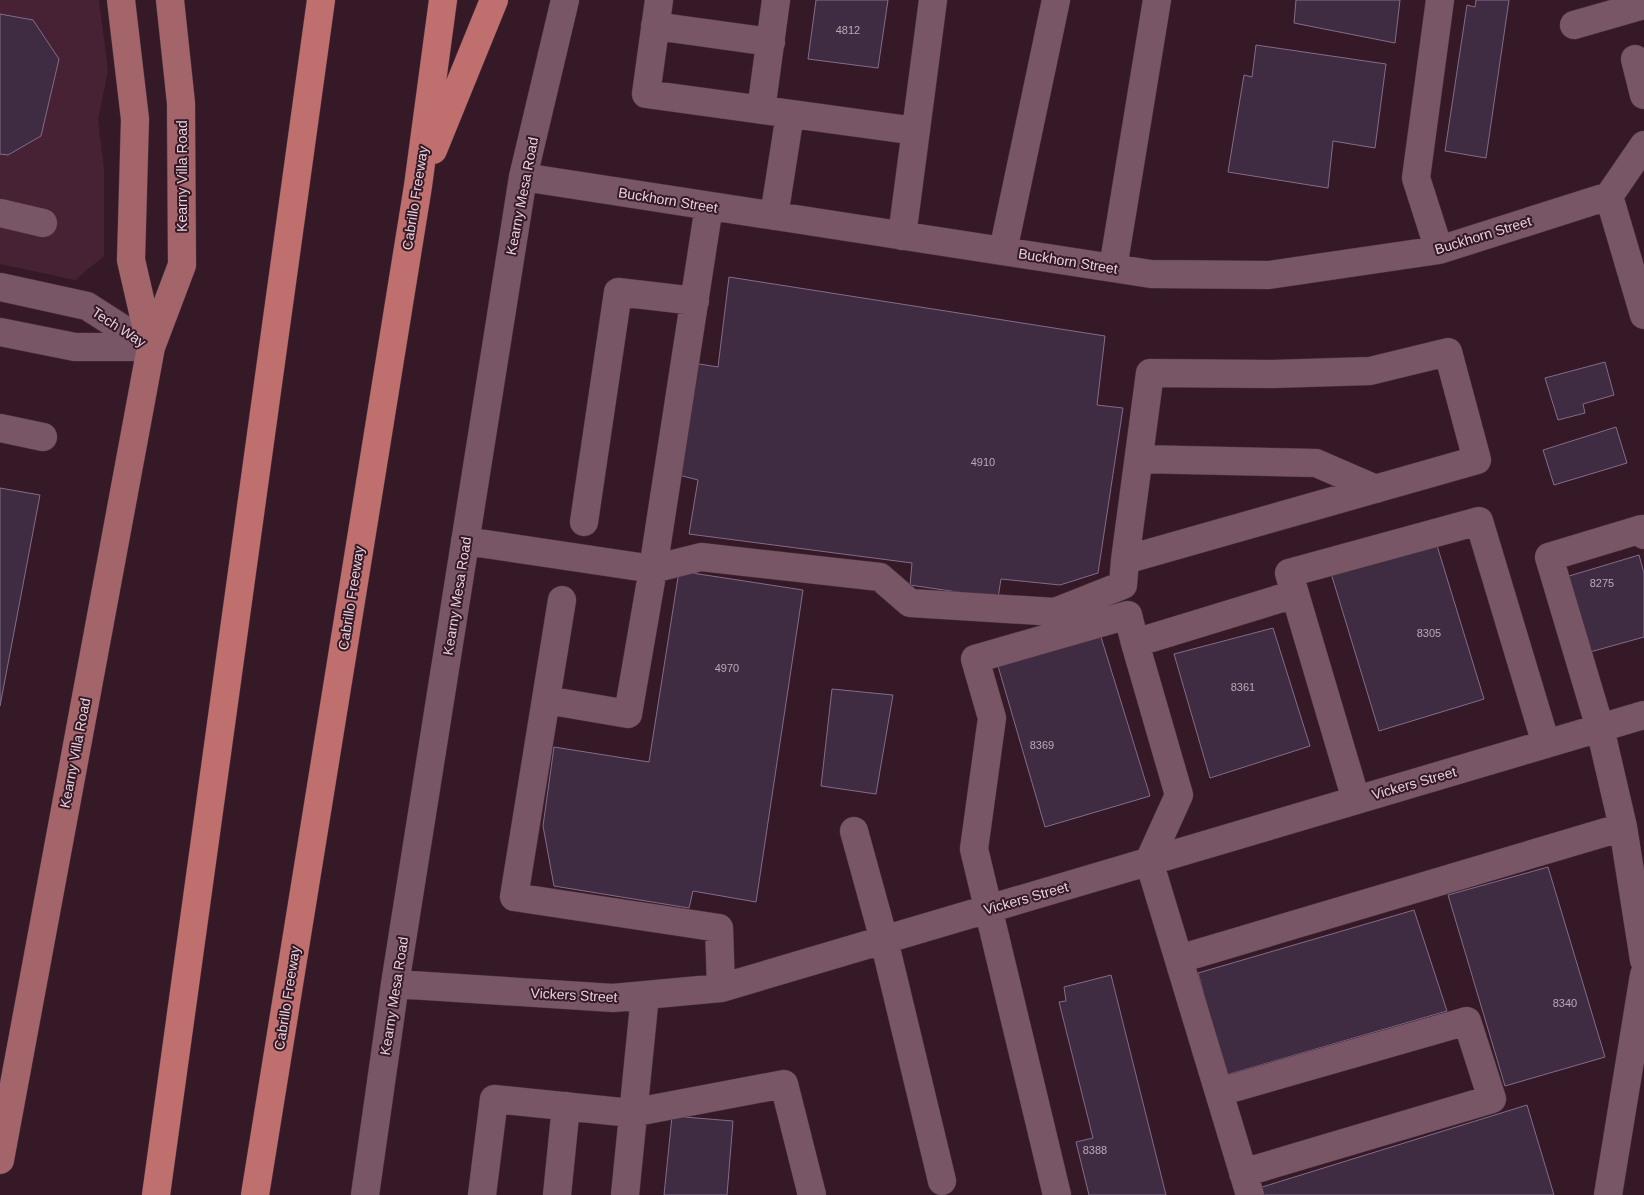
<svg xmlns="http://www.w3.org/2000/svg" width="1644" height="1195" font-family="Arial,sans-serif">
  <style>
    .built { fill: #462234 }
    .building { fill: #3f2c43; stroke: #836c88 }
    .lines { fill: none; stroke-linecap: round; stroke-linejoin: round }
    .minor-casing { stroke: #4c3540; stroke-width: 29 }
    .major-casing { stroke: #4c3540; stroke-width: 29 }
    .highway-casing { stroke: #4c3540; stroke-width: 29 }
    .minor { stroke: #785665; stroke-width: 28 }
    .major { stroke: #a3656a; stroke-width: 28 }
    .highway { stroke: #bf6f6e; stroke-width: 28 }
    .labels { text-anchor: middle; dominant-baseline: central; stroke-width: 4; stroke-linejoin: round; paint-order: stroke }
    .number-label { font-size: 11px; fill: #bca8b4 }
    .street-label { font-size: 14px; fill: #e6d1da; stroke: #361927 }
  </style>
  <rect width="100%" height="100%" fill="#361927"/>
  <!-- built -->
  <path class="built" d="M0 0H99L108 71 98 120 104 168V256L75 280 0 264Z"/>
  <!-- building -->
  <path class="building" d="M816 0H888L878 68 808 59Z
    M1296 0H1400L1395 43 1294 23Z
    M1476 0H1509L1486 158 1445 151 1467 5 1475 7Z
    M0 14 33 20 59 59 41 136 8 155 0 154Z
    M1256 45 1386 64 1375 148 1333 141 1328 188 1228 172 1244 75 1252 77Z
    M729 277 1105 336 1097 405 1123 408 1098 573 1060 585 1001 579 998 598 910 585 912 563 689 534 698 480 675 474 693 363 718 367Z
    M1605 362 1614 395 1583 404 1585 413 1558 420 1545 378Z
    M1616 427 1627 463 1554 485 1543 450Z
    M0 488 40 495 0 706Z
    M1435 539 1484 699 1379 731 1330 570Z
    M1639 555 1644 573V637L1590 652 1569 576Z
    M679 571 803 590 756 902 693 891 689 908 554 886 543 826 554 747 649 762Z
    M1273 628 1310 746 1210 778 1174 654Z
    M1101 637 1150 796 1045 827 998 666Z
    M832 689 893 695 876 794 821 786Z
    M1548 867 1605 1057 1505 1086 1448 895Z
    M1414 910 1447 1011 1226 1075 1198 973Z
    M1111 975 1166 1195H1089L1076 1142 1093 1138 1059 1002 1066 1001 1064 987Z
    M1527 1105 1554 1195H1261L1259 1188Z
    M672 1116 733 1121 727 1195H664Z"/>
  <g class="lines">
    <!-- minor casing -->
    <g class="minor-casing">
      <path id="minor" d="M659 0 646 94 916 131
        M1574 25 1644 5
        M655 26 771 42
        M1635 59 1644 95
        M761 110 776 0
        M523 177 1151 274 1269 275 1439 250 1609 196
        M1609 196 1644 315
        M1609 196 1644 145
        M0 213 43 223
        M774 216 790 114
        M902 236 933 0
        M1439 250 1416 178 1440 0
        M1003 251 1056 0
        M1113 268 1157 0
        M0 287 87 306 151 347
        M0 332 75 347H151
        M0 428 43 437
        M1139 459 1316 463 1376 489
        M584 522 618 292 695 301
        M465 541 653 569 701 557 880 577 910 603 1055 612 1123 585 1125 560 1150 373 1272 374 1370 371 1448 352 1477 460 1125 560
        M1295 594 1289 573 1479 521 1546 744
        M562 600 514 897 719 928 721 988
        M546 700 628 714 653 569 709 206
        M1623 827 1600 728 1549 557 1642 529 1644 535
        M854 831 884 940 942 1181
        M1179 959 1623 827 1644 960
        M395 984 613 998 721 988 1644 715
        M1219 1092 1467 1021 1492 1099 1243 1173
        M365 1195 395 984 523 177 565 0
        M482 1195 494 1099 631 1113 784 1084 812 1195
        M557 1195 566 1106
        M625 1195 645 995
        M1057 1195 974 849 992 718 975 659 1128 615 1135 643
        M1250 1195 1149 861 1179 795 1135 643 1295 594 1356 800
        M1608 1195 1644 975"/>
    </g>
    <!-- major casing -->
    <g class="major-casing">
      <path id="major" d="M121 0 135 119 131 260 151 347
        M0 1160 151 347 182 265 181 103 170 0"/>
    </g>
    <!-- highway casing -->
    <g class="highway-casing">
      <path id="highway" d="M433 150 494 0
        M156 1195 321 0
        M255 1195 418 186 443 0"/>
    </g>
    <!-- minor -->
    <use href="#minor" class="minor"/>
    <!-- major -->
    <use href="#major" class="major"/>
    <!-- highway -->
    <use href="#highway" class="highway"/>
  </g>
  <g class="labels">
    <!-- number labels -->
    <g class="number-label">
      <text x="848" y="30">4812</text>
      <text x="983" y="462">4910</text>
      <text x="1602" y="583">8275</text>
      <text x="1429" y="633">8305</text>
      <text x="727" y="668">4970</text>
      <text x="1243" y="687">8361</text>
      <text x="1042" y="745">8369</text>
      <text x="1565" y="1003">8340</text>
      <text x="1095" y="1150">8388</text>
    </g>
    <!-- street labels -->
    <g class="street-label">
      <text transform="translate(182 176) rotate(-90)">Kearny Villa Road</text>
      <text transform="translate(522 196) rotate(-79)">Kearny Mesa Road</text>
      <text transform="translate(415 198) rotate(-81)">Cabrillo Freeway</text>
      <text transform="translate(668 200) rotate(9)">Buckhorn Street</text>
      <text transform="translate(1483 235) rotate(-17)">Buckhorn Street</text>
      <text transform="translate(1068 261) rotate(9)">Buckhorn Street</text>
      <text transform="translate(119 327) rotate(33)">Tech Way</text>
      <text transform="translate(457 596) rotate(-81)">Kearny Mesa Road</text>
      <text transform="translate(351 598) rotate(-81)">Cabrillo Freeway</text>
      <text transform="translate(75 753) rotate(-79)">Kearny Villa Road</text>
      <text transform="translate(1414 783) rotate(-16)">Vickers Street</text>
      <text transform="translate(1026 898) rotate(-16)">Vickers Street</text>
      <text transform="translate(574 995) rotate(3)">Vickers Street</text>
      <text transform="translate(394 996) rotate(-81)">Kearny Mesa Road</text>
      <text transform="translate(287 998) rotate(-81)">Cabrillo Freeway</text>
    </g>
  </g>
</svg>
